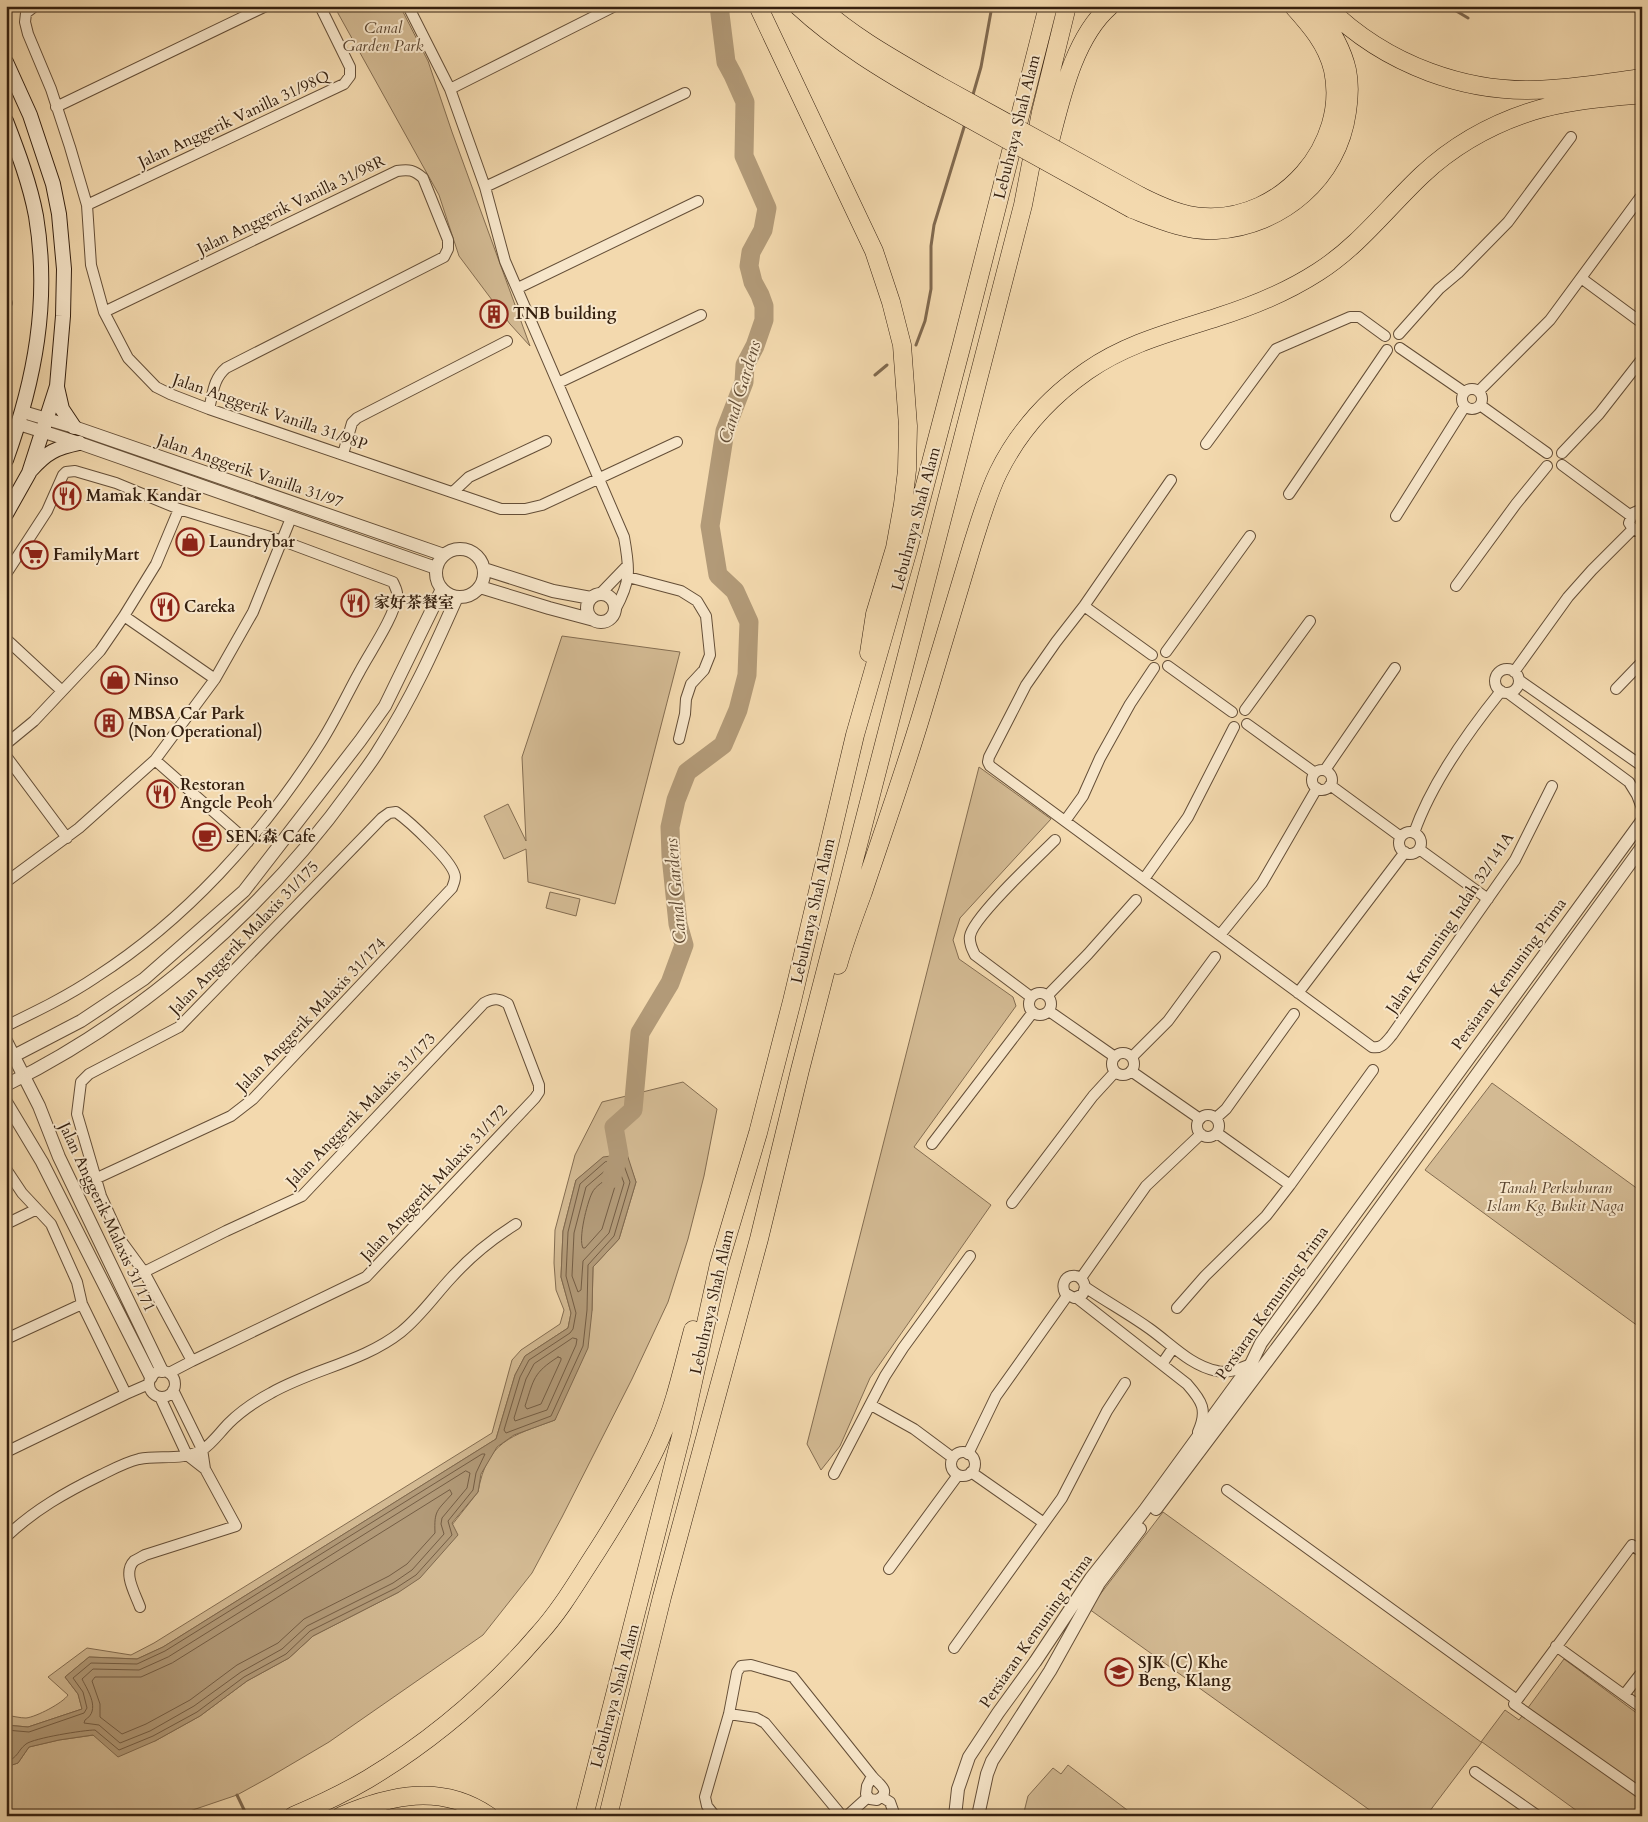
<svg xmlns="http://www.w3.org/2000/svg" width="1648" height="1822" font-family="Cardo,'Noto Serif SC',serif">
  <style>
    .green { fill: #d3ba93; stroke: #846d51 }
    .water { fill: #b29a78; stroke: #80694e }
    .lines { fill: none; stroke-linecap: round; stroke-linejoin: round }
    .shore { stroke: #745d44; stroke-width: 1 }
    .stream { stroke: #80694e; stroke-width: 3 }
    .river { stroke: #b29a78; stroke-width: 19 }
    .minor-casing { stroke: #644e37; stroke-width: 12 }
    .tertiary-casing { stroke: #644e37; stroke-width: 14 }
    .secondary-casing { stroke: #35200f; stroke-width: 16 }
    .motorway-casing { stroke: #35200f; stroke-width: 19 }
    .minor { stroke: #f7e6ca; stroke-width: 10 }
    .tertiary { stroke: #f7e6ca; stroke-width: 12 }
    .secondary { stroke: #f7e6ca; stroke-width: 14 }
    .motorway { stroke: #f3d9ae; stroke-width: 18 }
    .motorway-bridge-casing { stroke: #35200f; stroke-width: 19; stroke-linecap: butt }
    .motorway-bridge { stroke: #f3d9ae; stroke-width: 18 }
    .labels { text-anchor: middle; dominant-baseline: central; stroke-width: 4; stroke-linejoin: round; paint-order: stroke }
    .park-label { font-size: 16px; font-style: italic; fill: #5c4630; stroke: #f7e6ca }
    .street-label { font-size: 16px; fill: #35200f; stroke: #f7e6ca }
    .poi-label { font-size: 16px; font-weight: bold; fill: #35200f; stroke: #f7e6ca; text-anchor: start }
    .water-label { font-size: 18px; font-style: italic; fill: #614b34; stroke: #f7e6ca }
  </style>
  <rect width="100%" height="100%" fill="#f3d9ae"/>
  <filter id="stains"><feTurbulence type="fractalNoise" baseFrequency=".004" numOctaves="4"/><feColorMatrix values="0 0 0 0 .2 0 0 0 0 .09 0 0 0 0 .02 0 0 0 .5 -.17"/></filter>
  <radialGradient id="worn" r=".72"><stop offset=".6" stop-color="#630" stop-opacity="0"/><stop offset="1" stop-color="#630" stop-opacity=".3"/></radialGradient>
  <!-- green -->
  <path class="green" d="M334 6H400L428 61 452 132 530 346 510 324 459 256 439 195Z
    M562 636 680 652 615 904 528 882 526 849 504 859 484 816 508 804 526 841 522 757Z
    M979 767 1051 819 960 918 953 940 959 959 1013 997 1016 1006 914 1147 991 1205 870 1378 840 1446 821 1470 807 1444Z
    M550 892 580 899 576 916 546 908Z
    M683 1082 717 1109 704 1176 688 1239 668 1302 632 1379 562 1517 532 1573 483 1635 329 1742 268 1778 237 1795 175 1816H6V1767L18 1763 29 1747 59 1740 94 1735 155 1741 200 1716 247 1681 289 1658 313 1636 399 1592 478 1492C487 1441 511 1436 555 1420L592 1310 593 1267 619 1239 636 1182 626 1154 603 1158 576 1180 563 1231 561 1277 571 1313 568 1328 525 1356 515 1375 496 1439 163 1647 137 1659 89 1657 65 1677 78 1694 82 1709 28 1727 6 1725V1715C12 1716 20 1718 26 1718 36 1717 63 1703 68 1695L48 1677 87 1648 131 1655 154 1643 492 1433 512 1360 521 1350 560 1324 564 1310 556 1290 554 1263 555 1230 575 1155 602 1102Z
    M1492 1083 1642 1192V1329L1425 1170Z
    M1163 1512 1481 1742 1505 1710 1519 1720 1564 1659 1642 1717V1816H1584L1482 1742 1426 1816H1378L1089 1609Z
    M1068 1765 1135 1816H1023L1028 1796 1053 1768 1061 1774Z"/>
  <!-- water -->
  <path class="water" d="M627 1154 636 1182 619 1239 593 1267 592 1311 588 1348 555 1420 514 1435 497 1447 481 1474 478 1492 452 1523 458 1535 420 1578 399 1592 313 1636 289 1658 247 1681 200 1716 155 1741 118 1757 93 1735 59 1740 29 1747 18 1763 6 1767V1725L28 1727 82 1709 78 1694 65 1677 89 1657 137 1659 163 1647 496 1439 515 1375 525 1356 568 1328 571 1313 561 1277 563 1231 576 1180 603 1157Z"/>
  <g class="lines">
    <!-- shore -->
    <path class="shore" d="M622 1160 630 1182 614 1236 588 1265 587 1310 583 1346 551 1416 506 1433 504 1430 520 1377 529 1360 570 1333 573 1329 576 1313 566 1276 568 1232 580 1184 605 1162Z
      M618 1167 624 1183 609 1233 583 1261 581 1290 578 1292 572 1276 574 1233 586 1187 607 1169Z
      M610 1176H614L616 1183 602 1229 585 1248H583C578 1239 587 1203 592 1193 595 1186 605 1181 610 1176Z
      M573 1338 577 1339 576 1345 547 1410 515 1421 514 1418 526 1379 534 1364Z
      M558 1357 561 1358V1360L541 1404 527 1409 525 1406C534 1379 533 1373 558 1357Z
      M466 1471 470 1473 467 1488 442 1518 441 1524 444 1534 412 1570 393 1583 307 1626 282 1649 241 1672 194 1706 150 1731 120 1743 99 1725 84 1723 85 1720C101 1710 88 1691 82 1679L93 1669 139 1670 168 1657Z
      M450 1490 452 1494C437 1511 434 1510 435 1533L407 1564 389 1576 304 1619 278 1643 237 1665 190 1700 146 1724 122 1734 100 1717V1704L92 1681 95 1677H141L172 1663Z
      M6 1730 29 1732 84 1713 87 1708 83 1692 73 1678 91 1663 137 1664 165 1651 482 1454H485L476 1473 473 1490 448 1521 452 1535 416 1575 396 1588 310 1631 286 1654 244 1677 197 1712 153 1736 119 1750 95 1730C84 1730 34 1738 26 1744 17 1751 19 1757 6 1762"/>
    <!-- stream -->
    <path class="stream" d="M1448 6 1468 18
      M972 98 981 67 992 6
      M916 345 925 321 931 289V246L934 225 965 124
      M875 375 887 365
      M237 1795 247 1816"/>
    <!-- river -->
    <path class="river" d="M611 1179 619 1155 614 1127 633 1110 640 1033 670 983 684 945 678 924 671 856 670 827 676 800 687 772 723 745 738 710 747 675 749 622 735 591 718 575 710 526 725 431 744 382 745 365 755 346 764 320V306L760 295 753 282 749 266 751 252 763 230 767 208 744 156 745 102 733 75 726 62 719 6"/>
    <!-- minor casing -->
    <g class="minor-casing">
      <path id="minor" d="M35 6 26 13 25 22 28 34 51 89 70 147 87 205 91 265 104 312 128 358 156 387 170 394 209 409 501 509H525L542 505 677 442
        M408 6 450 89 485 187 505 261 624 537C630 570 631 581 615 610
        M450 89 615 6
        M56 107 266 6
        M485 187 685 93
        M87 205 344 84 350 76V67L320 6
        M1581 278 1642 323
        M518 288 698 201
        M6 304 7 303
        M104 312 397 171C409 169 414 170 423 178L448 240V249L444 257 226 368C213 379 213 394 209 409
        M1399 334 1439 289 1458 273 1508 222 1571 137
        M1400 348 1464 392
        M558 383 701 315
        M1462 399a10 10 0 1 1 20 0a10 10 0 1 1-20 0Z
        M1479 391 1550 320 1642 195
        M1480 405 1547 453
        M1206 444 1276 349 1350 317H1359L1385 336
        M1562 453 1599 414 1642 359
        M343 454 352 423 357 418 507 341
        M1562 465 1631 516
        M1171 480 1084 606 1056 642 1026 685 989 757 988 762 990 766 1372 1047C1382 1049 1386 1042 1392 1035L1515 860 1552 786
        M453 492 469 477 546 441
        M1289 494 1387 350
        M1642 509 1633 513 1629 523 1633 529 1642 533
        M1396 516 1465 406
        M6 574 47 511 63 475 66 472 75 471 116 483 179 509 283 541 393 582C395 587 398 591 397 596 395 616 370 652 360 671 346 696 334 723 318 747 261 836 185 920 96 977 68 996 37 1011 6 1026
        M628 577 681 591 697 601 706 616 710 655 704 670 691 684 686 699 685 714 679 739
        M1456 586 1516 504 1547 466
        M601 593 627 566
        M1084 606 1152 655
        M124 616 215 679
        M6 639 61 690
        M1166 652 1250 536
        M1168 666 1232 712
        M1495 681a12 12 0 1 1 24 0a12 12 0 1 1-24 0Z
        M1514 672 1568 597 1592 570 1633 529
        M1519 680 1642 766
        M1616 689 1642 662
        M1508 693 1629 782 1637 795 1642 808
        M1245 710 1310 621
        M1247 724 1315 773
        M6 744 34 721 100 651 124 616 156 564 179 509
        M6 756 67 838
        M155 760 248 842
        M1325 770 1395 668
        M1312 780a10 10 0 1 1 20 0a10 10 0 1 1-20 0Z
        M1330 785 1401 837
        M1065 821 1083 796 1100 758 1130 704 1154 668
        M1399 843a11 11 0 1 1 22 0a11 11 0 1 1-22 0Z
        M1414 833C1431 784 1468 732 1501 691
        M1419 849 1488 899
        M1144 879 1188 817 1234 727
        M6 882 79 828 155 760 215 679 253 612 291 518
        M1220 935 1262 883 1317 788
        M1029 1004a11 11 0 1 1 22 0a11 11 0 1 1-22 0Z
        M1298 993 1405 852
        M1048 995 1088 954 1136 900
        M1031 997 975 955C972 949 969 943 970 936 973 917 1039 856 1055 840
        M1049 1011 1115 1057
        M1112 1064a11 11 0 1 1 22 0a11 11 0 1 1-22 0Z
        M1132 1057 1168 1021 1215 957
        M1131 1071 1200 1119
        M1197 1126a11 11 0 1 1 22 0a11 11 0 1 1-22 0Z
        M1216 1118 1226 1109 1294 1014
        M1217 1133 1290 1185
        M932 1144 1033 1012
        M6 1169 22 1193 51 1224 77 1282 82 1304 126 1394
        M95 1179 231 1116 253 1099 452 888C453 885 455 881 455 877 455 863 409 821 396 812L389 813 382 818 179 1027 89 1074 81 1082 77 1114 101 1196 122 1242 144 1272 192 1361
        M1012 1203 1093 1096 1115 1072
        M6 1224 37 1209
        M144 1272 226 1231 302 1196 484 1003C494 998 499 998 508 1004L539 1085V1092L535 1098 366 1277 192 1361 169 1373
        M1081 1278 1146 1186 1201 1134
        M1085 1287 1083 1294 1074 1298 1065 1293C1057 1275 1082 1268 1085 1287 1107 1302 1129 1314 1150 1329 1171 1344 1191 1366 1217 1371 1228 1374 1241 1368 1251 1364
        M1077 1298 1187 1384C1202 1401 1208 1410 1198 1432
        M1177 1308 1205 1276 1266 1216 1290 1185 1373 1070
        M6 1339 82 1304
        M1162 1364 1173 1348
        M149 1384a13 13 0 1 1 26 0a13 13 0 1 1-26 0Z
        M160 1397 187 1455 205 1469
        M871 1405 914 1429 953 1458
        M6 1452 126 1394 149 1384
        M951 1464a12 12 0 1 1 24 0a12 12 0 1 1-24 0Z
        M968 1454 996 1396 1067 1296
        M971 1472 1044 1523
        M834 1474 885 1376 903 1348 970 1256
        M1227 1490 1517 1700
        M6 1537C34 1510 66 1492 101 1475 113 1469 126 1462 139 1459 160 1455 182 1461 202 1450 212 1444 220 1432 229 1423 241 1411 256 1401 271 1393 313 1369 363 1362 401 1332 421 1316 435 1295 452 1277 471 1256 492 1239 516 1224
        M1642 1552 1632 1545 1514 1704 1642 1794
        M889 1569 958 1475
        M140 1607C136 1595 122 1573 134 1561 137 1559 142 1557 145 1555L236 1526 205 1469 202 1449 173 1390
        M1556 1646 1642 1708
        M954 1648 1062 1498 1107 1411 1125 1383
        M1624 1695 1642 1672
        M729 1714 756 1718 765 1723 842 1816
        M1475 1772 1538 1816
        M872 1776C878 1784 893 1791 877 1800L870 1799 866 1794 867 1786Z
        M882 1797 890 1802 895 1816
        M715 1816 707 1806 705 1797 729 1714 737 1672 741 1666 751 1665 793 1677 872 1776
        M847 1816 868 1797"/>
    </g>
    <!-- tertiary casing -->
    <g class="tertiary-casing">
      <path id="tertiary" d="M23 412 74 427 444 555
        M19 424 79 443 436 568
        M436 573a24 24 0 1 1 48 0a24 24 0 1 1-48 0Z
        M484 569 553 591 591 598
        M480 587 549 608 594 620
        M587 608a14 14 0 1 1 28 0a14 14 0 1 1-28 0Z
        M6 1041 39 1106 59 1157 162 1371
        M6 1060 81 1021 144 979 244 891 360 741 385 706 442 589
        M6 1085C141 1019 265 909 352 788 361 775 372 762 380 748 411 700 434 649 457 597
        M6 1102 42 1162 151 1377
        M1156 1509 1313 1300 1642 847
        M955 1816 958 1789 969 1757 998 1713 1035 1662 1091 1578 1144 1511 1251 1364 1261 1343 1642 821
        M978 1816 987 1774 992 1761 1050 1671 1099 1583 1140 1529"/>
    </g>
    <!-- secondary casing -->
    <g class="secondary-casing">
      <path id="secondary" d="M6 62 30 115 53 184 59 214 64 269 63 316 57 386 29 473 6 514
        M6 121C18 152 30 184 36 216 50 301 35 380 6 460
        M57 387 62 409 74 427
        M31 470C47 452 56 448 79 443"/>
    </g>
    <!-- motorway casing -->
    <g class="motorway-casing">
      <path id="motorway" d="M758 6 874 251 891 302 902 345 908 426 907 470 903 504 895 548 875 614 869 653
        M798 6C838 43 885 71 932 98
        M819 6C854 38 897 61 938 85
        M1326 6C1385 65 1469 96 1551 89 1581 87 1612 82 1642 78
        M1045 160C1059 110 1070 41 1110 6
        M1140 196C1160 206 1182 216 1205 217 1282 221 1349 145 1333 70 1327 44 1310 25 1293 6
        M1132 209C1158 219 1187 232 1216 230 1282 226 1338 178 1347 112 1349 99 1350 84 1347 70 1342 47 1328 25 1314 6
        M838 965C845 940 854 916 863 892 883 832 904 773 922 713 939 658 955 601 972 546 980 521 987 496 998 473 1018 432 1050 397 1087 371 1127 343 1172 332 1218 317 1253 306 1287 292 1318 272 1359 246 1387 208 1422 175 1453 146 1492 124 1533 111 1568 100 1606 98 1642 94
        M293 1816C319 1805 344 1793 368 1779 431 1741 490 1691 538 1635 561 1610 578 1580 597 1551 620 1515 642 1479 660 1439 675 1405 683 1367 693 1330
        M341 1816C390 1795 441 1783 489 1816
        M584 1816 682 1432 719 1264 758 1133 792 1001 855 735 908 550 962 344 1048 6
        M608 1816 662 1597 759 1239 800 1070 1023 205 1041 112 1067 6"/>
    </g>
    <!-- minor -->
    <use href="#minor" class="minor"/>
    <!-- tertiary -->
    <use href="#tertiary" class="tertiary"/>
    <!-- secondary -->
    <use href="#secondary" class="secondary"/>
    <!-- motorway -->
    <use href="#motorway" class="motorway"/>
    <!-- motorway-bridge casing -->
    <g class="motorway-bridge-casing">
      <path id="motorway-bridge" d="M938 85 1140 196
        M932 98 1132 209"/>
    </g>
    <!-- motorway-bridge -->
    <use href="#motorway-bridge" class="motorway-bridge"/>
  </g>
  <!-- icons -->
  <defs>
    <g id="building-ring" transform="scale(1.4375)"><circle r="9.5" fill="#f7e6ca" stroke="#8f2418" stroke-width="1.5"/><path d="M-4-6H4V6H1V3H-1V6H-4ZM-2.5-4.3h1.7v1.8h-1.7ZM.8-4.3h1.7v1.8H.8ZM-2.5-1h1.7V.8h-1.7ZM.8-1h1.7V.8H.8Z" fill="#8f2418"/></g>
    <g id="restaurant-ring" transform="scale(1.4375)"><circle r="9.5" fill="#f7e6ca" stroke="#8f2418" stroke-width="1.5"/><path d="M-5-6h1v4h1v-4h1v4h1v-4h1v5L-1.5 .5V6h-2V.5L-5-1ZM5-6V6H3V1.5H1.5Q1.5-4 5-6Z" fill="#8f2418"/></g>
    <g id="shop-ring" transform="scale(1.4375)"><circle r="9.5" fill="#f7e6ca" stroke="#8f2418" stroke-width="1.5"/><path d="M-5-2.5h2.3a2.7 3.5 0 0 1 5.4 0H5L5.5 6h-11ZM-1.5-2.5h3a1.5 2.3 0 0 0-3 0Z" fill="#8f2418"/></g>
    <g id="supermarket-ring" transform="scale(1.4375)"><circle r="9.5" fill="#f7e6ca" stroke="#8f2418" stroke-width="1.5"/><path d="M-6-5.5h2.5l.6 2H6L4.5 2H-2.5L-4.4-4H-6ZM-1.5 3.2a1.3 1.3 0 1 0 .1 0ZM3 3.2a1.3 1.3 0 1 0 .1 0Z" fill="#8f2418"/></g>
    <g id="cafe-ring" transform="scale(1.4375)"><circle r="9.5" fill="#f7e6ca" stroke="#8f2418" stroke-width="1.5"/><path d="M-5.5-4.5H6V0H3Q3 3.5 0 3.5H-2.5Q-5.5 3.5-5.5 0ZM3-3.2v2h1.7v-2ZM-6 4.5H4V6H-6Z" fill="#8f2418"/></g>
    <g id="school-ring" transform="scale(1.4375)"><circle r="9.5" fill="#f7e6ca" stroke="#8f2418" stroke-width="1.5"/><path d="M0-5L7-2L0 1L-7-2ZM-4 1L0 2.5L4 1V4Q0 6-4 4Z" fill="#8f2418"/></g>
  </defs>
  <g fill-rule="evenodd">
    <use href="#building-ring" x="494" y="314"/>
    <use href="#restaurant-ring" x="67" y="496"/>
    <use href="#shop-ring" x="190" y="542"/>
    <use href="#supermarket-ring" x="34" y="555"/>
    <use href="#restaurant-ring" x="355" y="603"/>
    <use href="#restaurant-ring" x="165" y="607"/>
    <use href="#shop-ring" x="115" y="680"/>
    <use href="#building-ring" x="109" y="723"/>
    <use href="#restaurant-ring" x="161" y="794"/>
    <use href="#cafe-ring" x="207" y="837"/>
    <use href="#school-ring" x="1119" y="1672"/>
  </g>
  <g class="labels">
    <!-- park labels -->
    <g class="park-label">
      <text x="383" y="28">Canal<tspan x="383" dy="18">Garden Park</tspan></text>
      <text x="1555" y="1188">Tanah Perkuburan<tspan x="1555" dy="18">Islam Kg. Bukit Naga</tspan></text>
    </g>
    <!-- street labels -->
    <g class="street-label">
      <text transform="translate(234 119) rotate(-25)">Jalan Anggerik Vanilla 31/98Q</text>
      <text transform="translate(1017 127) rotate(-76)">Lebuhraya Shah Alam</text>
      <text transform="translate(291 205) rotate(-26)">Jalan Anggerik Vanilla 31/98R</text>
      <text transform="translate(270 412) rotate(19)">Jalan Anggerik Vanilla 31/98P</text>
      <text transform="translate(250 471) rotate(19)">Jalan Anggerik Vanilla 31/97</text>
      <text transform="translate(916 519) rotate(-75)">Lebuhraya Shah Alam</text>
      <text transform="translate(813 911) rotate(-77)">Lebuhraya Shah Alam</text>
      <text transform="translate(1450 923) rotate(-56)">Jalan Kemuning Indah 32/141A</text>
      <text transform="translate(244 938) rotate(-46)">Jalan Anggerik Malaxis 31/175</text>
      <text transform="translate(1509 974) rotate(-54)">Persiaran Kemuning Prima</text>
      <text transform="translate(311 1015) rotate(-46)">Jalan Anggerik Malaxis 31/174</text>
      <text transform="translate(361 1110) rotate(-46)">Jalan Anggerik Malaxis 31/173</text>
      <text transform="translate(434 1183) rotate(-47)">Jalan Anggerik Malaxis 31/172</text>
      <text transform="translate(107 1217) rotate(65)">Jalan Anggerik Malaxis 31/171</text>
      <text transform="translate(712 1302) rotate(-77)">Lebuhraya Shah Alam</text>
      <text transform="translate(1272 1303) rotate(-55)">Persiaran Kemuning Prima</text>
      <text transform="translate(1036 1631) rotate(-55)">Persiaran Kemuning Prima</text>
      <text transform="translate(615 1696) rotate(-75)">Lebuhraya Shah Alam</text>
    </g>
    <!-- poi labels -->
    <g class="poi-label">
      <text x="513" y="314">TNB building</text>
      <text x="86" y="496">Mamak Kandar</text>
      <text x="209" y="542">Laundrybar</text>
      <text x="53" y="555">FamilyMart</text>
      <text x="374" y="603">家好茶餐室</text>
      <text x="184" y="607">Careka</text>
      <text x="134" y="680">Ninso</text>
      <text x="128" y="714">MBSA Car Park<tspan x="128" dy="18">(Non Operational)</tspan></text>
      <text x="180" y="785">Restoran<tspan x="180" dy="18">Angcle Peoh</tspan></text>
      <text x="226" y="837">SEN.森 Cafe</text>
      <text x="1138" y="1663">SJK (C) Khe<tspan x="1138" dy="18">Beng, Klang</tspan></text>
    </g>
    <!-- water labels -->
    <g class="water-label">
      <text transform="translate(740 392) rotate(-73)">Canal Gardens</text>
      <text transform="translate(676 891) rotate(-95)">Canal Gardens</text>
    </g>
  </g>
  <!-- margin -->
  <rect width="1648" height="1822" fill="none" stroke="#f3d9ae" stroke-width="25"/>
  <rect x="8" y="8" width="1633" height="1807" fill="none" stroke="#35200f" stroke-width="2.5"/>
  <rect x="12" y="12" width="1623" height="1797" fill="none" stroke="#35200f"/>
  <rect width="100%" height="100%" filter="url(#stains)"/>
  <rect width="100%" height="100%" fill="url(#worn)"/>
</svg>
